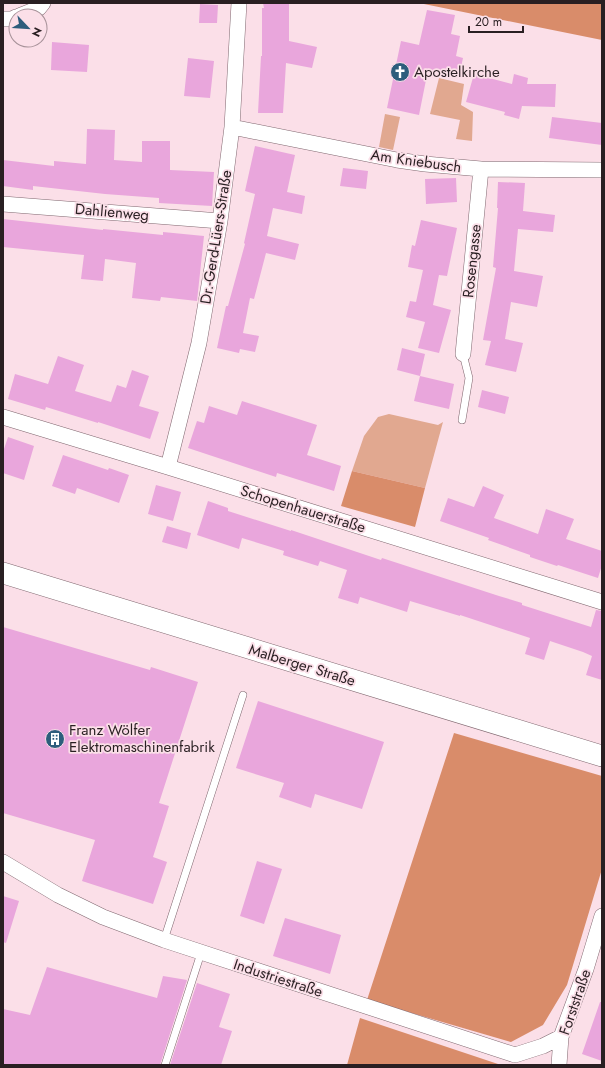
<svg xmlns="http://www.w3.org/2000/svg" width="605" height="1068" font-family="Jost,sans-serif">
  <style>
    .green { fill: #e1a890 }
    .forest { fill: #d98c6a }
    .building { fill: #e9a6dc }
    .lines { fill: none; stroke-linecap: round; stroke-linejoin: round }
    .lane-casing { stroke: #806870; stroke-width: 8 }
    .street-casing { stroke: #806870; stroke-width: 16 }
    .secondary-casing { stroke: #806870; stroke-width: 22 }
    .lane { stroke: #fff; stroke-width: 7 }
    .street { stroke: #fff; stroke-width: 15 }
    .secondary { stroke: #fff; stroke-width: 21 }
    .labels { text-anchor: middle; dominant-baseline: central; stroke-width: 3.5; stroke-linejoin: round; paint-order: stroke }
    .poi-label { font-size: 15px; fill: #291f22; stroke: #fbdfe8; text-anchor: start }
    .street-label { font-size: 15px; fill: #291f22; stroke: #fbdfe8 }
  </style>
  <rect width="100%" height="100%" fill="#fbdfe8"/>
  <!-- green -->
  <path class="green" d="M439 78 464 84 461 105 473 112 472 141 456 139 460 120 430 114Z
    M385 114 400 117 393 150 379 147Z
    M389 414 438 425 443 422 425 488 352 471 364 436 378 417Z"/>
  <!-- forest -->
  <path class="forest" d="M419 3H602V40Z
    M352 471 425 488 415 527 341 506Z
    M454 733 602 776V869L567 985 543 1025 511 1042 367 1000Z
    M360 1018 501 1065H347Z"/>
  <!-- building -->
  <path class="building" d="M263 3H289V41L317 47 312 68 286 63 283 113H258L261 56H262V8H264Z
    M200 4 218 5 217 23H199Z
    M427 10 455 15 451 34 460 36 456 56 463 58 459 76 428 70 419 115 387 108 401 41 419 45Z
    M52 42 89 45 87 72 51 70Z
    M188 58 214 61 210 98 184 96Z
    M474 74 512 84 514 74 528 78 527 84H556L555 107 522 106 519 119 504 115 505 112 466 102Z
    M552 117 602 123V145L549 138Z
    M87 129 115 130 114 160 142 162V141H170V170L214 172 212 206 159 203V198L105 194 33 186V190L3 186V160L54 166V161L86 164Z
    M255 146 295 155 287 192 305 196 302 214 273 208 267 236 299 244 295 260 266 253 254 299 250 298 243 333 259 336 255 352 240 349 239 353 217 348 226 306H228L245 244 244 243 255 194 245 191Z
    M343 168 368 171 366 189 340 186Z
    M456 178 457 202 426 204 425 179Z
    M498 182 525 183 523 211 555 215 553 232 518 229 514 271 543 276 537 307 511 302 505 339 523 343 516 372 485 365 491 341 483 340 496 268 493 267 498 208H497Z
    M3 219 103 230V229L163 235V232L204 236 197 301 161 297 160 301 132 298 136 263 105 259 103 281 81 279 84 255 3 247Z
    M421 220 457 228 447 276 439 275 433 305 451 310 439 353 418 348 425 322 406 317 410 301 416 302 423 270 408 267 412 245 415 246Z
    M402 348 425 354 420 376 397 370Z
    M58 356 84 365 75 391 111 402 117 385 126 388 132 370 149 376 139 406 159 412 150 439 98 422V423L46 407 45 410 8 399 15 374 48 384Z
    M420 376 454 384 449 409 414 401Z
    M482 390 509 397 505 414 478 407Z
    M242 401 317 425 307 455 341 466 334 491 277 473 276 477 188 448 197 421 204 423 209 406 237 415Z
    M8 437 34 446 24 480 3 473V452Z
    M63 455 108 470 109 468 129 475 119 503 77 488 75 494 52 486Z
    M156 485 181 492 173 521 148 514Z
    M483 486 504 495 494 518 538 534 546 509 574 519 566 539 602 551V565L598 578 558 565 557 566 530 557V555L488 540 489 538 440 521 448 498 474 507Z
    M208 501 228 508V511L291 531V530L381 560 382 558 499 596 522 603V605L591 627 596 610 602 611V680L586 675 592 656 583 652 550 641 544 660 525 654 530 638 460 615V616L410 601 407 612 360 597 358 604 338 598 347 570 320 561 318 566 283 555 284 551 242 538 239 549 197 535Z
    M167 526 191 533 187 549 162 542Z
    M3 627 150 670 151 667 198 682 159 803 169 806 153 857 167 862 153 904 82 881 95 840 3 813Z
    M258 701 384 742 362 809 315 794 311 808 279 797 284 783 236 768Z
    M257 861 282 869 264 924 240 916Z
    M3 896 19 901 6 943 3 942Z
    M285 918 341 935 330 974 273 956Z
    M47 967 157 998 163 976 187 980 160 1065H3V1009L30 1015Z
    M197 983 230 994 219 1027 232 1031 221 1065H170Z
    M600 1002H602V1061L582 1054Z"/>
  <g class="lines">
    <!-- lane casing -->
    <g class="lane-casing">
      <path id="lane" d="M462 420 469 378 463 354
        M164 940 243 695
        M165 1065 201 953"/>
    </g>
    <!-- street casing -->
    <g class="street-casing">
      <path id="street" d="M19 16 39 8 43 3
        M3 19H12L16 17
        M232 127 397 160 425 164 481 169 602 170
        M3 204 220 221
        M463 354 481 169
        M3 417 168 467 602 602
        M168 467 199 343 220 221 232 127 239 3
        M3 862 58 895 103 917 164 940 515 1055 543 1046 561 1037
        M559 1065 561 1037 586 969 602 916"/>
    </g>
    <!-- secondary casing -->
    <g class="secondary-casing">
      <path id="secondary" d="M3 573 602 756"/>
    </g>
    <!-- lane -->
    <use href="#lane" class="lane"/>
    <!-- street -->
    <use href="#street" class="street"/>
    <!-- secondary -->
    <use href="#secondary" class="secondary"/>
  </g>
  <!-- icons -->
  <defs>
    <g id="church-disc" transform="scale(1)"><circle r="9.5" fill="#2d5d7c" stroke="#fbdfe8"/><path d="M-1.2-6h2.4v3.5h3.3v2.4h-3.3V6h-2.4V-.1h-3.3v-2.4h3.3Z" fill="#fff"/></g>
    <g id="building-disc" transform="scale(1)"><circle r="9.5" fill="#2d5d7c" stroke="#fbdfe8"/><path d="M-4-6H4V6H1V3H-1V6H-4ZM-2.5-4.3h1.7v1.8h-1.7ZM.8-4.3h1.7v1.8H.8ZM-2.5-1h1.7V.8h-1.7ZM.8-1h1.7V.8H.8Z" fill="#fff"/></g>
  </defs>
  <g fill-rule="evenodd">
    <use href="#church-disc" x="400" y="72"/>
    <use href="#building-disc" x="55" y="739"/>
  </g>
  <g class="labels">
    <!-- poi labels -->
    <g class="poi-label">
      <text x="414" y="72">Apostelkirche</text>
      <text x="69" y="730">Franz Wölfer<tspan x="69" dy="17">Elektromaschinenfabrik</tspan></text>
    </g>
    <!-- street labels -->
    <g class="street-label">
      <text transform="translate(416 161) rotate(8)">Am Kniebusch</text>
      <text transform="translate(112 212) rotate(5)">Dahlienweg</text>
      <text transform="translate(216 237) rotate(-81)">Dr.-Gerd-Lüers-Straße</text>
      <text transform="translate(472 261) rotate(-84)">Rosengasse</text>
      <text transform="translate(303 509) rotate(17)">Schopenhauerstraße</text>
      <text transform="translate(302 665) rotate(17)">Malberger Straße</text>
      <text transform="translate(278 978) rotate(18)">Industriestraße</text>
      <text transform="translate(575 1002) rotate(-71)">Forststraße</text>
    </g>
  </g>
  <!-- border -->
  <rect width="605" height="1068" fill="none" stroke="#291f22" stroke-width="8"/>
  <!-- north arrow -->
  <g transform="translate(28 28) rotate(115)"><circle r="19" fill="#fbdfe8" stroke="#a79299"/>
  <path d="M0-3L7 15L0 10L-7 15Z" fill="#2d5d7c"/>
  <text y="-6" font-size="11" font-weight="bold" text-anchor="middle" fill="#291f22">N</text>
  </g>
  <!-- scale -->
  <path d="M469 26v6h54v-6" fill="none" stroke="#291f22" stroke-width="2"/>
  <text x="475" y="26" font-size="12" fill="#291f22" stroke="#fbdfe8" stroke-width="3" paint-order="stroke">20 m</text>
</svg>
